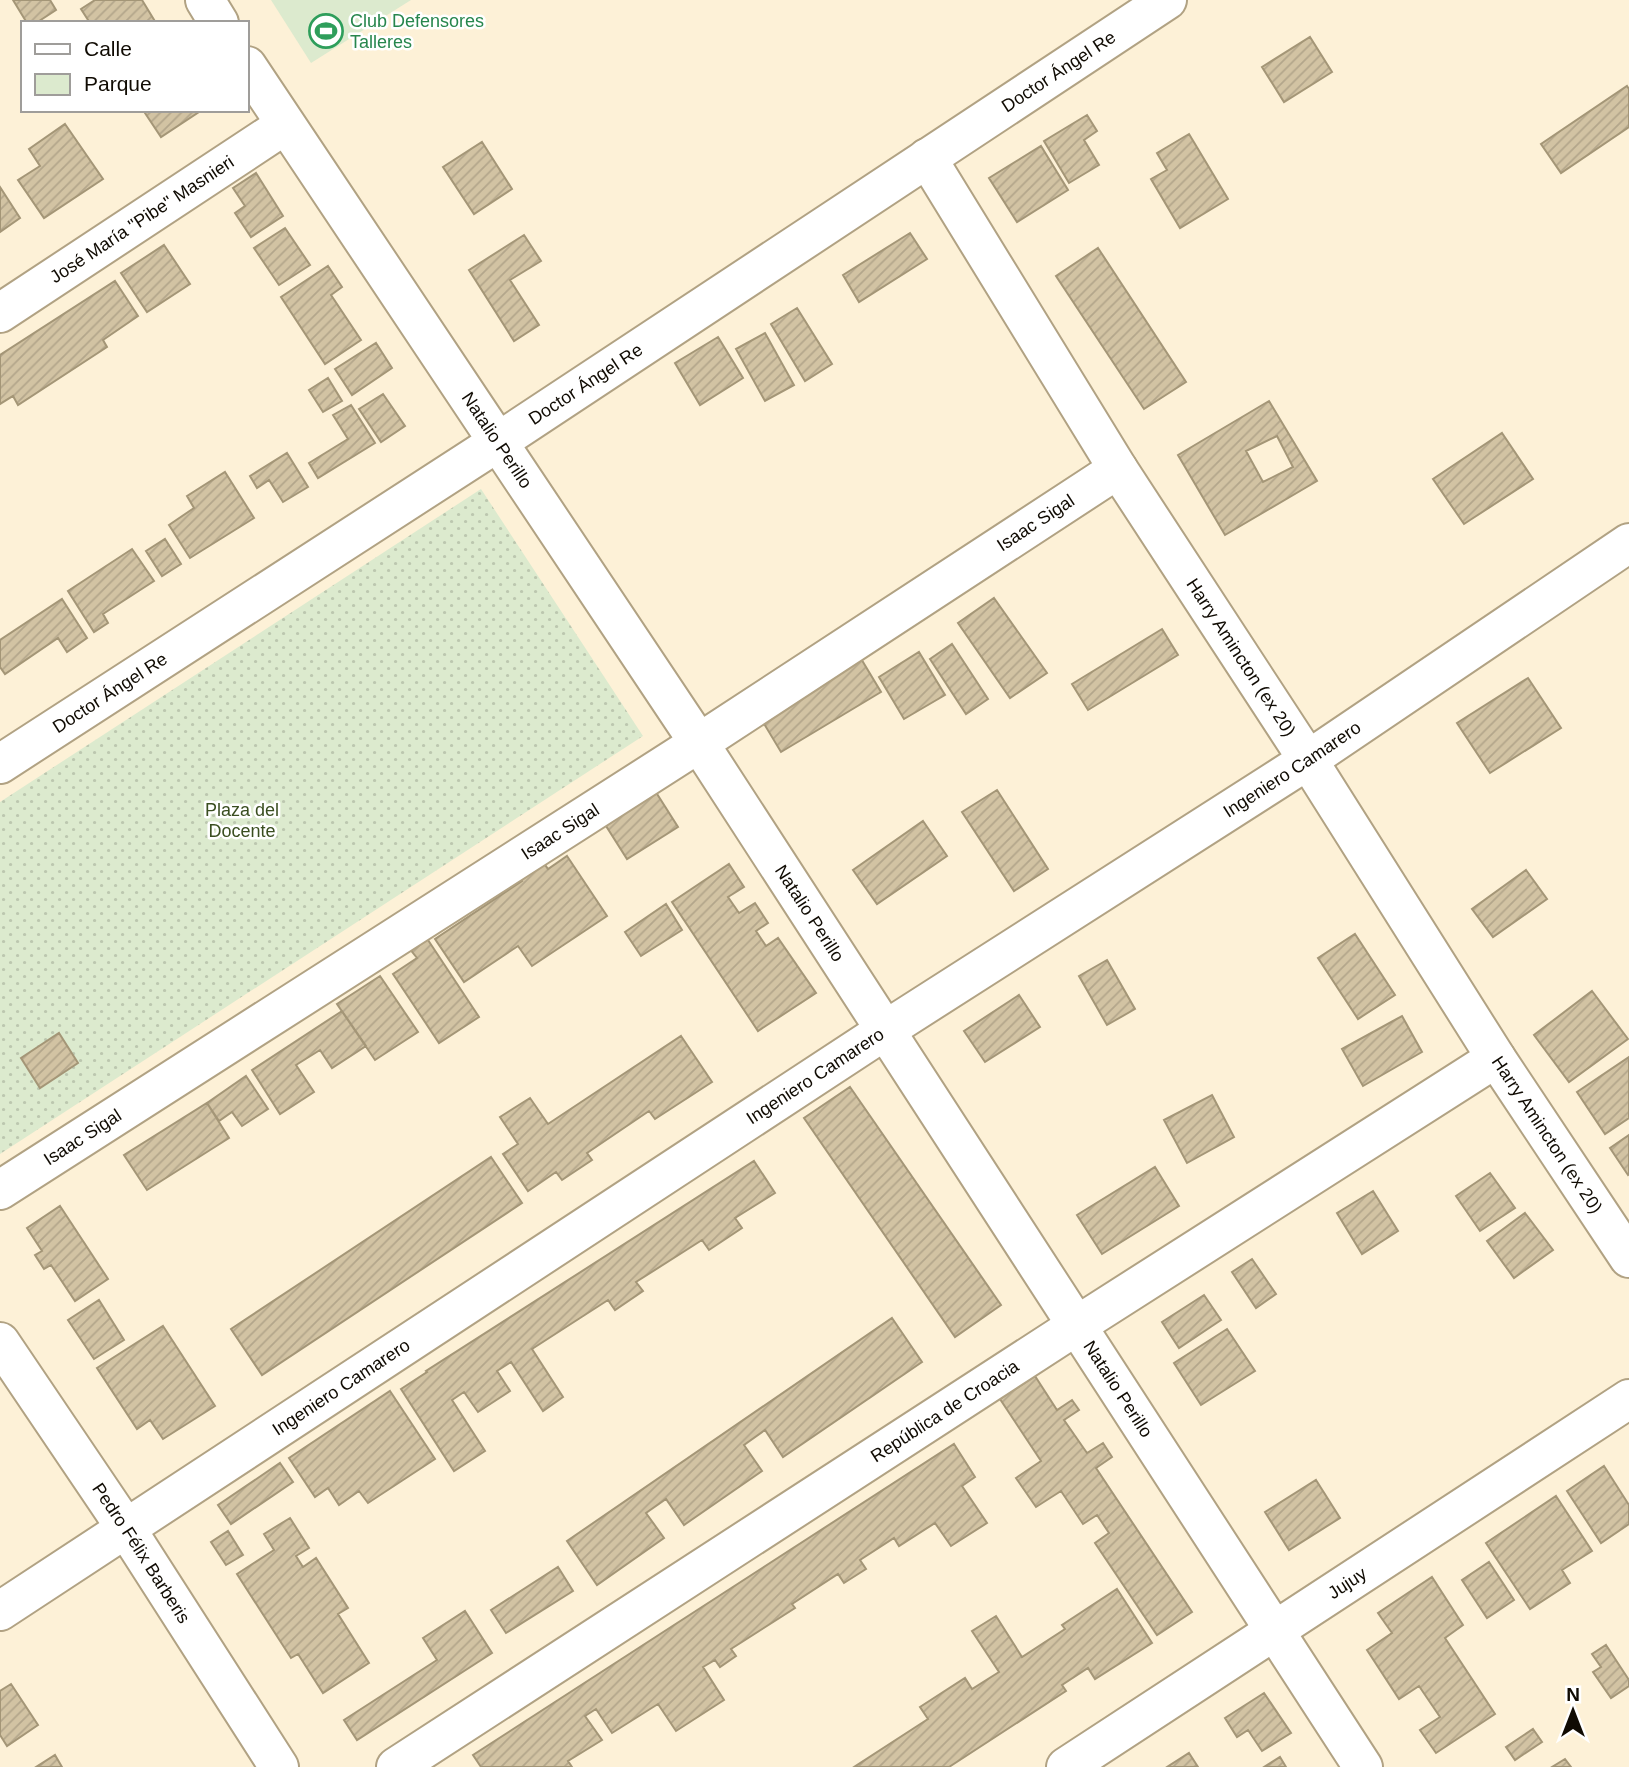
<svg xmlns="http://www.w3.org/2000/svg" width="1629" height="1767" font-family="Arial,sans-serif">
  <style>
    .green { fill: url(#green-dots) }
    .pitch { fill: #dceace }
    .building { fill: url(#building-hatch); stroke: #a49677; stroke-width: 2; fill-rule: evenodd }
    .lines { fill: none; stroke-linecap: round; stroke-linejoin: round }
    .street-casing { stroke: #b1a283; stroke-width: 42 }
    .secondary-casing { stroke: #b1a283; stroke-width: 42 }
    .street { stroke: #fff; stroke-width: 38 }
    .secondary { stroke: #fff; stroke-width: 38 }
    .labels { text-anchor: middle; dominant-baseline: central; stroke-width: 5; stroke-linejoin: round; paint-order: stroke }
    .leisure-label { font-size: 18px; fill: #27864d; stroke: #fff; text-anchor: start }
    .street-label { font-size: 18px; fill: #100b03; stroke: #fff }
    .park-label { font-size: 18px; fill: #3a4e20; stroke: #fff }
  </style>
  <defs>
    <pattern id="green-dots" width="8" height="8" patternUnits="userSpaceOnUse" patternTransform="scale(1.75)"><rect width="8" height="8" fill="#dceace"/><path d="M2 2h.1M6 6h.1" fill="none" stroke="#bcc7af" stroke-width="1.8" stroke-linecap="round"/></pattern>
    <pattern id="building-hatch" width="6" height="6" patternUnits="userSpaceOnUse" patternTransform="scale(1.75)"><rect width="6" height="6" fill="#d2c3a3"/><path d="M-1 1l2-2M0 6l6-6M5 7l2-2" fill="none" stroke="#b3a68b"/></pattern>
  </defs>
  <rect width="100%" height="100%" fill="#fdf1d7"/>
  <!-- green -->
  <path class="green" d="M481 489 643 736 0 1154V802Z"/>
  <!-- pitch -->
  <path class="pitch" d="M271 0H411L311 63Z"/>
  <!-- building -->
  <path class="building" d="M13 0H50L56 10 36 23H27Z
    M95 0H142L156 23H90L81 9Z
    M1310 37 1332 72 1284 102 1262 67Z
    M1627 86 1629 89V127L1561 173 1541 144Z
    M143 110H202L161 137Z
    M1087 115 1097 131 1084 140 1099 165 1069 183 1044 141Z
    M65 124 103 179 44 218 18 180 40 166 29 149Z
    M1189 134 1228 199 1180 228 1151 179 1167 170 1157 153Z
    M482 142 512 189 474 214 443 167Z
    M1041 146 1068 190 1017 222 989 178Z
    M256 173 283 216 251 237 235 213 245 206 233 188Z
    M0 187 20 218 0 232Z
    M285 228 310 265 279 285 254 248Z
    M910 233 927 259 859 302 843 275Z
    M524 235 541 261 510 280 539 325 514 341 469 270Z
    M164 245 190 284 147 312 121 273Z
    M1098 248 1186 382 1144 409 1056 276Z
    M328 266 342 287 331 295 361 340 325 364 281 297Z
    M115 281 138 316 103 340 107 347 18 405 13 396 0 404V355Z
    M797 308 832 364 805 381 771 324Z
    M765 333 794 385 765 401 736 349Z
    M718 337 743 378 700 405 675 363Z
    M376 343 392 368 352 395 335 369Z
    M328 378 342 401 323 412 309 390Z
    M383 394 405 426 381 442 359 409Z
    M1269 401 1317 481 1225 535 1178 455ZM1277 436 1293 467 1263 482 1246 451Z
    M351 405 375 443 318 478 309 463 348 439 333 415Z
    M1502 433 1533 479 1464 524 1433 479Z
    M287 453 308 487 283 502 269 480 257 488 250 476Z
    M225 472 254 518 190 558 169 525 194 508 187 496Z
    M165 539 181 564 162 576 146 551Z
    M132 549 154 581 103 614 108 623 94 632 68 591Z
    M994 598 1047 673 1010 698 958 623Z
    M62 599 87 638 67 652 58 638 5 674 0 667V640Z
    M1162 629 1178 655 1088 710 1072 684Z
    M952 644 988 699 966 714 930 659Z
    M919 652 945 695 904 719 879 677Z
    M860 657 881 692 781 752 760 717Z
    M1528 678 1561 728 1490 773 1457 723Z
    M652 786 678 827 627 859 601 818Z
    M997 790 1048 869 1014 891 962 812Z
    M923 821 947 856 877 904 853 870Z
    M567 856 607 916 532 966 518 946 464 982 435 939 522 881 518 875 541 859 548 869Z
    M729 864 744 887 728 897 739 913 755 903 768 923 756 931 766 946 778 938 816 993 758 1031 672 902Z
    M1526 870 1547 899 1493 937 1472 909Z
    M666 904 682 930 641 956 625 932Z
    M1355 934 1395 995 1358 1019 1318 958Z
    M426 937 479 1017 439 1043 393 974 417 958 409 948Z
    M1107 960 1135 1009 1107 1025 1079 976Z
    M380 976 418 1032 375 1060 337 1004Z
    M1592 991 1628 1039 1569 1082 1534 1035Z
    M1019 995 1040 1027 985 1062 964 1031Z
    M342 1011 366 1046 332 1068 320 1050 296 1065 314 1092 280 1114 252 1070Z
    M1402 1016 1422 1052 1363 1086 1342 1049Z
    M59 1033 78 1063 40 1088 21 1058Z
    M681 1036 712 1082 655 1119 649 1111 587 1153 592 1160 562 1180 556 1172 528 1191 503 1154 518 1144 500 1117 530 1098 548 1124Z
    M1629 1057V1118L1605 1134 1577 1092Z
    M246 1076 268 1109 242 1126 232 1112 219 1121 207 1103Z
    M850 1087 1001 1305 955 1337 804 1118Z
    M1212 1095 1234 1137 1187 1163 1164 1120Z
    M207 1103 229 1138 147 1190 124 1155Z
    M1629 1135V1174L1628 1175 1610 1148Z
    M491 1157 522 1203 262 1375 231 1329Z
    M754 1161 775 1193 735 1218 742 1228 709 1250 702 1240 636 1282 643 1291 615 1310 608 1300 532 1349 563 1397 543 1411 511 1362 497 1371 510 1391 478 1412 464 1392 452 1400 485 1451 454 1471 401 1389 427 1372 426 1371Z
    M1155 1167 1179 1206 1102 1254 1077 1215Z
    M1490 1173 1515 1208 1480 1231 1456 1196Z
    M1373 1191 1398 1231 1362 1254 1337 1213Z
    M60 1206 108 1279 75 1301 51 1265 44 1269 35 1255 42 1251 27 1228Z
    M1525 1213 1553 1250 1514 1278 1487 1241Z
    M1252 1259 1276 1294 1256 1308 1232 1272Z
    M1204 1295 1221 1320 1179 1348 1162 1322Z
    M99 1300 124 1340 94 1359 68 1320Z
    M892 1318 922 1362 783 1457 765 1430 744 1445 762 1471 684 1525 666 1499 646 1513 664 1538 597 1585 567 1541Z
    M163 1326 215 1406 163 1439 150 1420 137 1429 97 1368Z
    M1227 1329 1255 1371 1201 1405 1174 1363Z
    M1035 1376 1057 1410 1072 1400 1079 1410 1064 1420 1087 1453 1103 1443 1112 1457 1096 1468 1192 1612 1157 1635 1095 1543 1109 1533 1097 1515 1083 1524 1061 1491 1036 1507 1016 1478 1041 1461 1000 1399Z
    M390 1391 435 1459 368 1503 359 1491 339 1505 328 1488 315 1497 289 1458Z
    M954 1444 975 1477 962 1486 987 1523 951 1546 935 1523 899 1546 894 1538 860 1560 866 1569 844 1583 838 1574 792 1604 795 1608 731 1649 736 1656 720 1667 715 1660 703 1667 724 1700 676 1731 658 1704 612 1733 596 1709 585 1716 602 1740 568 1761 572 1767H481L473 1755Z
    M280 1463 293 1482 231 1524 218 1505Z
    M1604 1466 1629 1505V1524L1601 1543 1567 1491Z
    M1316 1480 1340 1518 1289 1550 1265 1512Z
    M1556 1496 1592 1551 1562 1570 1570 1583 1530 1609 1486 1543Z
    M290 1518 309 1548 296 1556 303 1567 316 1558 348 1608 338 1614 369 1663 323 1693 298 1654 291 1658 237 1574 274 1550 264 1534Z
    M228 1531 243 1555 226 1565 211 1542Z
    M1489 1562 1514 1600 1487 1618 1462 1580Z
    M558 1567 573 1591 506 1633 491 1610Z
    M1432 1577 1463 1625 1445 1638 1495 1714 1436 1753 1420 1730 1440 1717 1419 1686 1399 1699 1367 1650 1392 1633 1378 1613Z
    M1117 1589 1152 1643 1095 1679 1088 1668 1062 1685 1066 1691 949 1767H854L928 1719 920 1707 965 1678 972 1689 999 1672 972 1631 996 1616 1022 1657 1065 1629 1062 1625Z
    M465 1611 492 1653 357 1740 344 1720 437 1660 423 1638Z
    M1606 1645 1629 1680V1686L1611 1698 1593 1672 1601 1667 1592 1654Z
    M11 1684 38 1725 7 1746 0 1735V1691Z
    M1264 1693 1291 1733 1262 1751 1248 1730 1237 1737 1225 1718Z
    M1533 1729 1542 1742 1515 1760 1506 1747Z
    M1189 1753 1198 1767H1167Z
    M55 1755 62 1767H36Z
    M1280 1757 1286 1767H1264Z
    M1565 1759 1571 1767H1552Z"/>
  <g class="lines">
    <!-- street casing -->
    <g class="street-casing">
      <g id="street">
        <path d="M205 0 219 23"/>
        <path id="s1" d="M247 66 699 743 1363 1767"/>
        <path id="s2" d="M927 158 1118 469 1308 760 1496 1058 1629 1258"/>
        <path id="s3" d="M0 313 285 125"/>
        <path id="s4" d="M0 764 498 442 1167 0"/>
        <path id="s5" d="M0 1190 699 743 1118 469"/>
        <path id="s6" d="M0 1342 127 1530 279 1767"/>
        <path id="s7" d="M0 1611 884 1031 1308 760 1629 543"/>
        <path id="s8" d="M396 1767 1076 1326 1496 1058"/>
      </g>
    </g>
    <!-- secondary casing -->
    <g class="secondary-casing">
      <g id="secondary">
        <path id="s9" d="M1066 1767 1629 1399"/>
      </g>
    </g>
    <!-- street -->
    <use href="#street" class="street"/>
    <!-- secondary -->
    <use href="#secondary" class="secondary"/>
  </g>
  <!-- icons -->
  <defs>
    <g id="stadium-ring" transform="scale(1.75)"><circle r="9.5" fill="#fff" stroke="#2e9e5b" stroke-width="1.5"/><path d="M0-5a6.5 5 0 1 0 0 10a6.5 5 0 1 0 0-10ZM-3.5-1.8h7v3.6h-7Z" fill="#2e9e5b"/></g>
  </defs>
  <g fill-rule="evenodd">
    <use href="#stadium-ring" x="326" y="31"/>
  </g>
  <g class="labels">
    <!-- leisure labels -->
    <g class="leisure-label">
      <text x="350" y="21">Club Defensores<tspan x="350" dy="21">Talleres</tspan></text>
    </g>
    <!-- street labels -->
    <g class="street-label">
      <text stroke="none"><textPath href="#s4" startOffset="1265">Doctor Ángel Re</textPath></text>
      <text stroke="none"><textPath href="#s3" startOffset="170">José María "Pibe" Masnieri</textPath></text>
      <text stroke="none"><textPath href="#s4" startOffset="698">Doctor Ángel Re</textPath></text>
      <text stroke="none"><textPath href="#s1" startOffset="450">Natalio Perillo</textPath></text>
      <text stroke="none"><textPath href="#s5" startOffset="1232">Isaac Sigal</textPath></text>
      <text stroke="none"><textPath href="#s2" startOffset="590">Harry Amincton (ex 20)</textPath></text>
      <text stroke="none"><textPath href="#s4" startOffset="131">Doctor Ángel Re</textPath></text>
      <text stroke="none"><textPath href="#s7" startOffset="1542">Ingeniero Camarero</textPath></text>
      <text stroke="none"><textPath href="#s5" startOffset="665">Isaac Sigal</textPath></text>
      <text stroke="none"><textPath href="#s1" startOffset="1017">Natalio Perillo</textPath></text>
      <text stroke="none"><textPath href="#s7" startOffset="975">Ingeniero Camarero</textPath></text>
      <text stroke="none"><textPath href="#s2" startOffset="1157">Harry Amincton (ex 20)</textPath></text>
      <text stroke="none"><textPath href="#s5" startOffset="98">Isaac Sigal</textPath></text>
      <text stroke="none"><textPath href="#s7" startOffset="408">Ingeniero Camarero</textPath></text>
      <text stroke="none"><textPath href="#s1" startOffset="1584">Natalio Perillo</textPath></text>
      <text stroke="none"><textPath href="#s8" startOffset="654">República de Croacia</textPath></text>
      <text stroke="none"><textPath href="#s6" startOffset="254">Pedro Félix Barberis</textPath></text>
      <text stroke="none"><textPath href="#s9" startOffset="336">Jujuy</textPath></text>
    </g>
    <!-- park labels -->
    <g class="park-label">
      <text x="242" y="810">Plaza del<tspan x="242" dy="21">Docente</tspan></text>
    </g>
  </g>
  <!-- legend -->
  <rect x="21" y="21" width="228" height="91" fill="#ffffff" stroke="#9f9d9a" stroke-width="2"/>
  <rect x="35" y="44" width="35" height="10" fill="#ffffff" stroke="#9f9d9a" stroke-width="2"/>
  <text x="84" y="56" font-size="21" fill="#100b03">Calle</text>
  <rect x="35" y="74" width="35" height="21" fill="#dceace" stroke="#9f9d9a" stroke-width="2"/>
  <text x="84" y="91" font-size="21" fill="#100b03">Parque</text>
  <!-- north arrow -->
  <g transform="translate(1573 1711)" stroke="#ffffff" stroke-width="5" paint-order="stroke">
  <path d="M0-5L12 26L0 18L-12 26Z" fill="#100b03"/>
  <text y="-10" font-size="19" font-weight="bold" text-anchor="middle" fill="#100b03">N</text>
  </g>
</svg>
